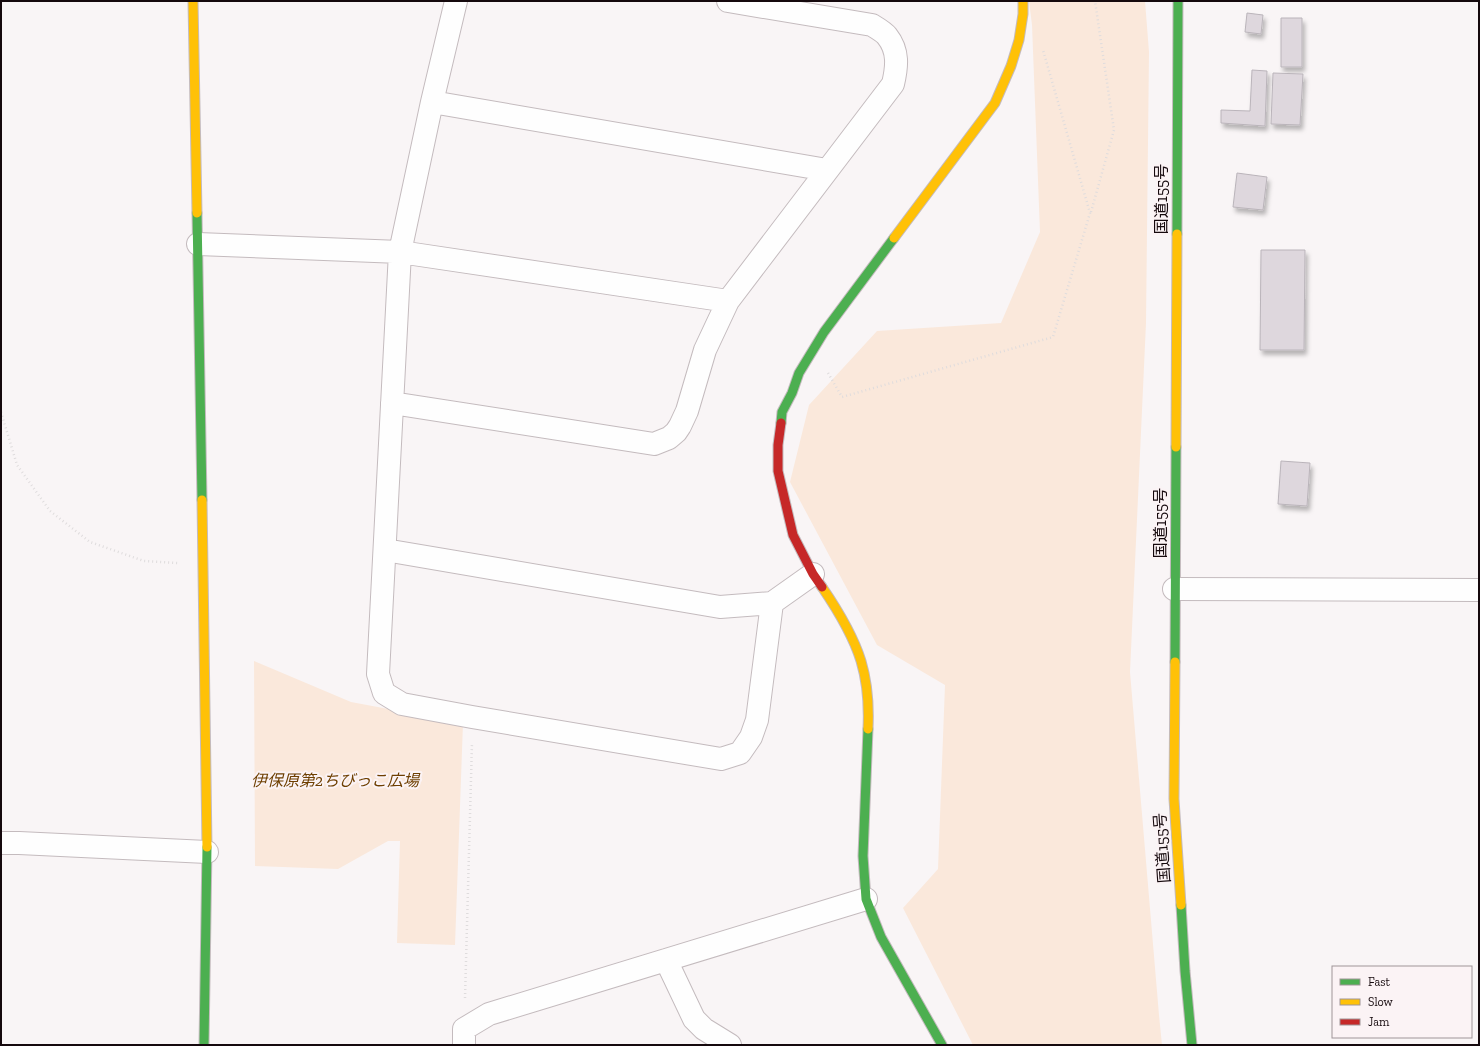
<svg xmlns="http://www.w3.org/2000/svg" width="1480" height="1046" font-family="'Zilla Slab','Noto Sans JP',serif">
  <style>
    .green { fill: #fae8db }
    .building { fill: #ded7dd; stroke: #bab4ba; filter: url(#shadow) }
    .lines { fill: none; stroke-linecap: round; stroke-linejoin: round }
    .street-casing { stroke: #c4bbbe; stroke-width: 24 }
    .fast-casing { stroke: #c4bbbe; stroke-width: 11 }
    .slow-casing { stroke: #c4bbbe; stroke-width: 11 }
    .jam-casing { stroke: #c4bbbe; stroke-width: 11 }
    .path { stroke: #dfdcdd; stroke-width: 2.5; stroke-dasharray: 1 3; stroke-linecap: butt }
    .street { stroke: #fefefe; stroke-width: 22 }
    .fast { stroke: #4caf50; stroke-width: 9 }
    .slow { stroke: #ffc107; stroke-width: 9 }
    .jam { stroke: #c62828; stroke-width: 9 }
    .labels { text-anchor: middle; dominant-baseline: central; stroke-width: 4; stroke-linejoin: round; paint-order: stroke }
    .street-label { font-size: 16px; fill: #15090d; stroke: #fbf3f5 }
    .park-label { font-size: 16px; font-style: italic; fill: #6e3f01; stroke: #fbf3f5 }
  </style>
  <defs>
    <filter id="shadow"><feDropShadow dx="2.5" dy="4.5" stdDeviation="2" flood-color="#0004"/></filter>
  </defs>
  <rect width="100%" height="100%" fill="#f9f5f6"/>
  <!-- green -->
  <path class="green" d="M1029 1H1145L1149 52 1146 323 1130 672 1159 1015 1162 1045H973L903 908 938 869 945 685 877 645 790 482 809 405 877 331 1001 323 1040 232 1032 25Z
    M254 661 351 702 463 723 455 945 397 943 400 841H388L338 869 255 866Z"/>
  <!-- building -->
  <path class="building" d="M1247 13 1263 15 1261 34 1245 32Z
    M1281 18H1302V67H1281Z
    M1252 70 1267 71 1265 126 1221 123V110L1250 111Z
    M1273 73 1303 74 1300 125 1271 124Z
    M1237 173 1267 177 1263 210 1233 207Z
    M1261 250H1305L1304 350H1260Z
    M1281 461 1310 463 1307 506 1278 504Z"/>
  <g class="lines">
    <!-- street casing -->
    <g class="street-casing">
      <path id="street" d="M456 1 432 102 400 252 378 674 384 693 402 704 472 717 721 759 740 753 751 737 757 720 772 603 813 574
        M432 102 827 170
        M198 244 400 252 728 301
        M392 403 654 444 669 438 676 432 680 426 687 411 705 350 728 301 893 84C897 67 899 51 887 36 884 32 877 28 872 25L728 1
        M385 550 720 607 772 603
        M1174 589 1479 590
        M1 843H19L207 852
        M666 960 694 1019 704 1029 730 1045
        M464 1045V1029L489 1014 866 899"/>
    </g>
    <!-- fast casing -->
    <g class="fast-casing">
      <path id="fast" d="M197 213 202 500
        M1177 234 1178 1
        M781 423 782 412 792 393 799 373 824 332 894 238
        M1175 662 1176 447
        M868 729 863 856 866 899 881 937 942 1045
        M1181 905 1185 971 1192 1045
        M204 1045 207 847"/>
    </g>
    <!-- slow casing -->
    <g class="slow-casing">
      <path id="slow" d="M193 1 197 213
        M894 238 995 103 1011 66 1019 40 1023 14V1
        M1176 447 1177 234
        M202 500 207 847
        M822 587C837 609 853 635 861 661 867 681 869 708 868 729
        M1175 662 1174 799 1181 905"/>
    </g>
    <!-- jam casing -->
    <g class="jam-casing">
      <path id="jam" d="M781 423 778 445V471L793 535 813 574 822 587"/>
    </g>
    <!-- path -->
    <path class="path" d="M1091 212 1114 130 1095 1
      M828 373 842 397 1053 337 1090 213 1043 50
      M1 412 17 465 50 511 90 542 144 561 178 563
      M465 998 472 743"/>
    <!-- street -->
    <use href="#street" class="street"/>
    <!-- fast -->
    <use href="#fast" class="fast"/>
    <!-- slow -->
    <use href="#slow" class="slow"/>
    <!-- jam -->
    <use href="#jam" class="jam"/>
  </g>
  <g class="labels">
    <!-- street labels -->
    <g class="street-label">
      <text transform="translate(1161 199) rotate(-90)">国道155号</text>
      <text transform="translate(1160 523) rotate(-90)">国道155号</text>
      <text transform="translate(1162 848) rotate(-94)">国道155号</text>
    </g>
    <!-- park labels -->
    <g class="park-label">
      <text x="335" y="780">伊保原第2ちびっこ広場</text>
    </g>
  </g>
  <!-- border -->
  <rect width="1480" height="1046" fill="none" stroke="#15090d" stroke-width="4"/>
  <!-- legend -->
  <rect x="1332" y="966" width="140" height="72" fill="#fbf3f5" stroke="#9f9598"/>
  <rect x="1340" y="979" width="20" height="6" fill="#4caf50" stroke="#9f9598"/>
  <text x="1368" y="986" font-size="12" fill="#15090d">Fast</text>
  <rect x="1340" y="999" width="20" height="6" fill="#ffc107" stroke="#9f9598"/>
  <text x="1368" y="1006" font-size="12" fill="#15090d">Slow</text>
  <rect x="1340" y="1019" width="20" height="6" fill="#c62828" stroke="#9f9598"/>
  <text x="1368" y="1026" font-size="12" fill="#15090d">Jam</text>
</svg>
